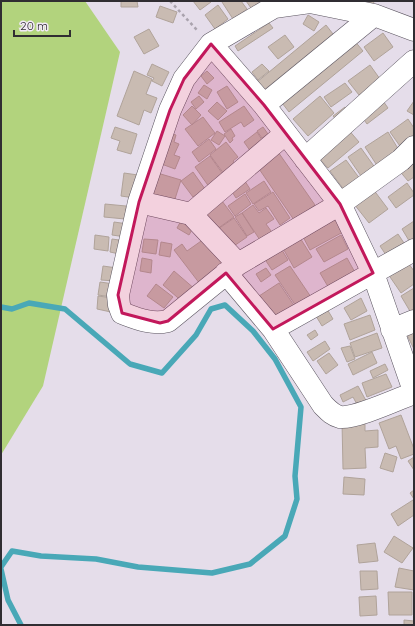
<svg xmlns="http://www.w3.org/2000/svg" width="415" height="626" font-family="Quicksand,sans-serif">
  <style>
    .green { fill: #b2d37d }
    .lines { fill: none; stroke-linecap: round; stroke-linejoin: round }
    .stream { stroke: #49a8b7; stroke-width: 5.5 }
    .building { fill: #c9bbb2; stroke: #b0a39a }
    .minor-casing { stroke: #5b5560; stroke-width: 23 }
    .path { stroke: #aaa3ae; stroke-width: 2.5; stroke-dasharray: 3 3; stroke-linecap: butt }
    .minor { stroke: #fff; stroke-width: 22 }
    .marked { fill: #c2185b; fill-opacity: 0.2; stroke: #c2185b; stroke-width: 3; stroke-linejoin: round }
  </style>
  <rect width="100%" height="100%" fill="#e5ddea"/>
  <!-- green -->
  <path class="green" d="M1 1H85L120 52 43 386 1 455Z"/>
  <g class="lines">
    <!-- stream -->
    <path class="stream" d="M1 307 12 309 29 303 65 309 130 364 162 373 196 335 211 309 225 305 253 331 275 359 301 407 295 476 297 499 285 536 250 564 212 573 138 567 96 559 41 556 12 551 1 567
      M1 569 8 600 21 625"/>
  </g>
  <!-- building -->
  <path class="building" d="M121 1H137L138 7H121Z
    M193 1H210L211 2 200 10Z
    M223 1H241L247 9 233 19 222 2Z
    M246 1H261L251 8Z
    M363 1H374L373 6 363 3Z
    M218 5 228 19 215 29 205 15Z
    M160 6 177 12 173 23 156 17Z
    M308 15 319 22 314 31 303 24Z
    M269 23 273 28 238 51 235 46Z
    M326 25 333 34 264 90 257 82Z
    M149 29 159 46 144 54 134 37Z
    M383 33 393 47 374 61 364 47Z
    M285 35 294 47 278 59 268 47Z
    M353 39 363 51 289 112 279 99Z
    M152 64 169 72 162 86 152 81 154 78 147 75Z
    M262 64 269 71 258 80 252 72Z
    M370 65 380 79 359 95 348 81Z
    M134 71 152 79 146 94 157 98 151 113 144 110 139 125 117 116Z
    M207 71 214 78 207 84 201 76Z
    M345 83 352 92 331 107 324 97Z
    M204 85 212 90 207 99 198 93Z
    M227 86 238 102 227 109 217 92Z
    M199 96 204 102 196 109 191 102Z
    M320 96 334 113 308 136 293 119Z
    M381 98 388 108 367 124 360 114Z
    M414 101V115L407 111Z
    M217 102 227 111 218 120 208 111Z
    M192 106 201 115 192 125 183 115Z
    M244 106 254 120 244 127 241 122 225 132 219 122Z
    M345 107 350 114 338 122 333 116Z
    M203 117 215 133 198 146 185 129Z
    M408 119 414 128V140L402 149 390 132Z
    M115 127 137 134 131 154 117 150 120 141 111 138Z
    M263 127 268 134 262 138 257 131Z
    M347 128 359 142 328 168 316 155Z
    M231 129 235 136 232 138 233 140 230 143 224 134Z
    M217 131 225 136 219 145 211 140Z
    M167 132 176 135 174 142 179 144 174 155 180 157 175 169 156 162Z
    M257 132 264 143 251 152 244 142Z
    M388 132 400 152 378 167 365 147Z
    M209 139 216 149 199 162 192 152Z
    M226 142 238 157 233 161 239 169 227 178 210 155Z
    M361 148 376 169 363 179 348 157Z
    M276 149 315 205 294 220 255 163Z
    M210 156 227 180 212 191 195 167Z
    M346 160 360 179 345 191 330 171Z
    M410 160 414 166V177L408 181 398 169Z
    M154 172 181 180 174 202 146 199Z
    M193 172 205 189 193 197 181 181Z
    M124 173 138 175 135 198 121 196Z
    M241 175 250 189 236 198 227 184Z
    M264 181 271 192 253 204 246 193Z
    M407 183 414 193V195L396 208 388 197Z
    M373 189 388 209 369 223 354 204Z
    M273 192 290 218 280 225 268 206 259 211 254 204Z
    M245 194 251 204 235 216 228 206Z
    M219 197 234 217 217 229 203 210Z
    M105 204 126 206 125 219 104 217Z
    M253 205 259 213 266 208 274 219 266 224 274 235 262 243 242 213Z
    M242 213 254 232 247 236 235 217Z
    M334 216 343 232 310 250 301 233Z
    M183 217 195 224 189 235 177 228Z
    M234 218 247 237 231 248 218 229Z
    M414 221V243L411 244 402 229Z
    M114 222 128 224 126 237 112 235Z
    M297 233 312 257 294 268 280 243Z
    M398 234 406 246 388 258 380 246Z
    M95 235 109 237 108 251 94 249Z
    M341 235 348 249 324 262 316 249Z
    M112 239 126 241 124 255 110 252Z
    M144 239 158 240 156 254 142 252Z
    M204 239 224 266 200 284 174 250 182 244 187 251Z
    M161 242 172 244 170 257 159 255Z
    M279 245 288 260 272 270 262 255Z
    M142 258 152 260 151 273 140 271Z
    M347 258 357 276 330 290 320 273Z
    M406 260 414 271V284L401 293 388 274Z
    M103 266 117 268 115 281 101 280Z
    M290 266 313 300 298 309 275 275Z
    M266 268 271 275 261 282 256 274Z
    M174 271 196 290 184 303 163 285Z
    M100 282 114 284 112 297 98 295Z
    M279 283 297 310 274 325 256 298Z
    M156 284 173 297 164 308 147 296Z
    M414 288V318L401 296Z
    M98 296 113 298 111 312 97 309Z
    M361 298 367 311 351 320 344 308Z
    M327 309 333 319 322 326 316 316Z
    M370 315 375 330 350 340 344 324Z
    M414 329V349L406 333Z
    M315 330 318 335 311 340 307 335Z
    M377 333 382 348 355 357 350 343Z
    M325 341 330 349 313 361 307 352Z
    M350 346 355 359 347 362 341 348Z
    M372 352 377 363 353 375 348 364Z
    M329 353 338 365 326 374 317 361Z
    M385 364 388 370 373 378 370 371Z
    M386 374 392 387 367 397 362 383Z
    M358 386 369 406 360 410 353 397 343 402 340 395Z
    M401 415 414 449V454L401 459 396 446 389 449 379 423Z
    M342 422H365V431L378 430V447L365 448 366 468 343 469Z
    M385 453 397 457 393 472 380 468Z
    M414 457V470L408 461Z
    M344 477 365 479 364 495 343 494Z
    M414 490V499L410 493Z
    M413 500 414 502V515L398 526 391 514Z
    M394 536 413 548 402 563 384 552Z
    M375 543 378 561 359 563 357 545Z
    M399 568 414 571V590L395 587Z
    M360 571H377L378 589 361 590Z
    M388 592H412V615H389Z
    M376 596 377 615 360 616 359 597Z
    M404 620 414 621V625H404Z"/>
  <g class="lines">
    <!-- minor casing -->
    <g class="minor-casing">
      <path id="minor" d="M414 30 374 15 310 2 274 7 211 44 184 79 170 110 139 202 118 295 119 305 122 313C138 319 152 325 168 321L238 264 340 204 401 160 414 147
        M211 44 264 105 340 204 373 273 414 391
        M264 105 374 15
        M305 159 414 61
        M139 202 191 214 238 264
        M191 214 285 134
        M226 273 273 329 323 405C328 410 332 415 340 417 355 419 398 399 414 393
        M273 329 414 250
        M392 330 414 321"/>
    </g>
    <!-- path -->
    <path class="path" d="M170 1 197 30"/>
    <!-- minor -->
    <use href="#minor" class="minor"/>
  </g>
  <!-- marked area -->
  <path class="marked" d="M211 44 264 105 340 204 373 273 273 329 226 273 168 321 160 323 122 313 118 295 139 202 170 110 184 79Z"/>
  <!-- border -->
  <rect width="415" height="626" fill="none" stroke="#302d32" stroke-width="4"/>
  <!-- scale -->
  <path d="M14 30v6h56v-6" fill="none" stroke="#302d32" stroke-width="2"/>
  <text x="20" y="30" font-size="12" fill="#302d32" stroke="#f2eaf7" stroke-width="3" paint-order="stroke">20 m</text>
</svg>
